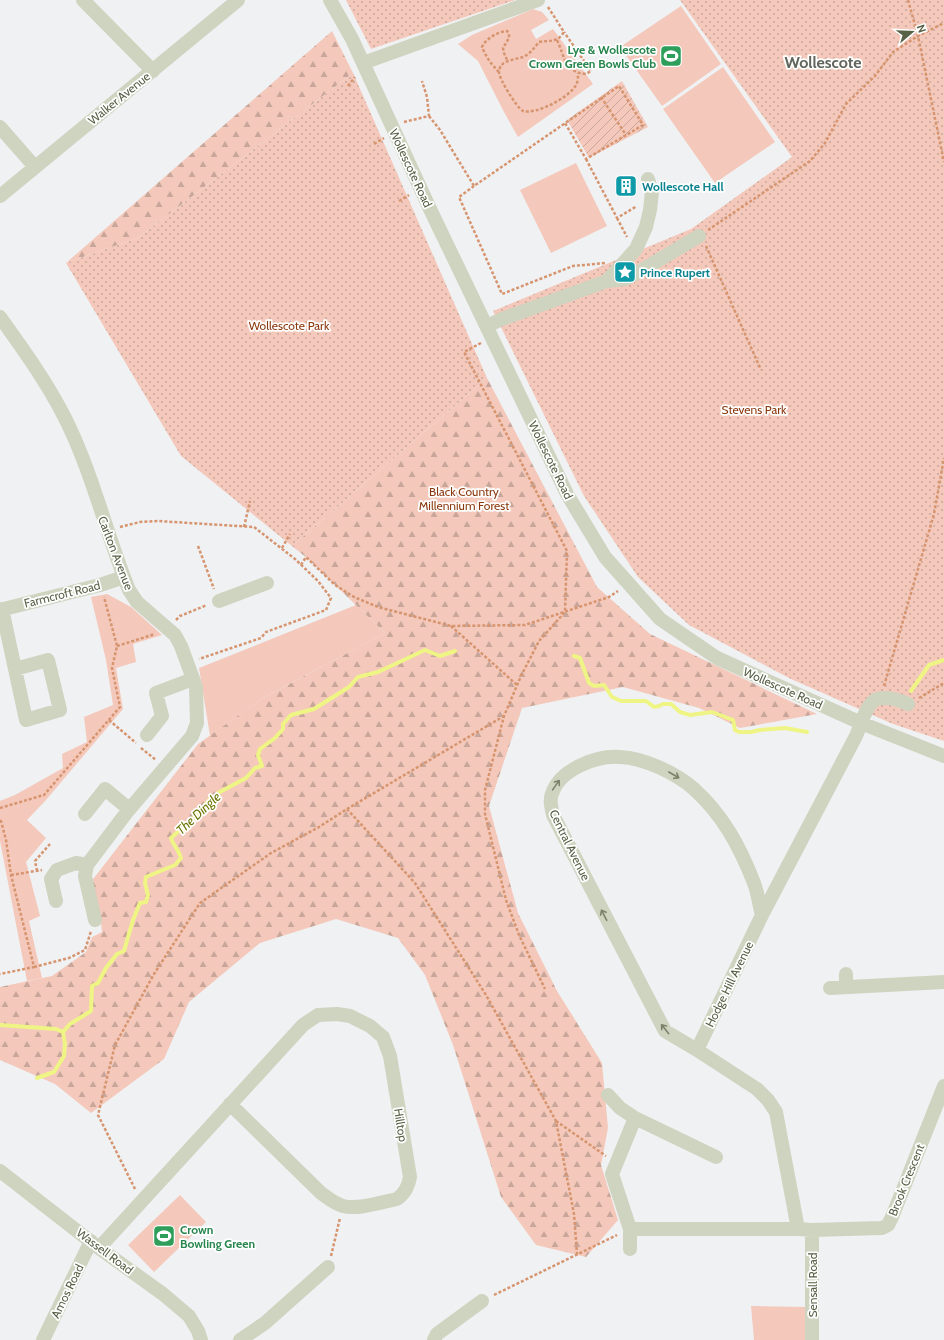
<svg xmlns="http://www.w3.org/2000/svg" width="944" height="1340" font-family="Cabin,sans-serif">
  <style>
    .grass { fill: #f4c9bb }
    .forest { fill: url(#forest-firs) }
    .park { fill: url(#park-dots) }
    .garden { fill: url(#garden-furrows) }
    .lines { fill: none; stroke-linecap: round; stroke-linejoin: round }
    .stream { stroke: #eff584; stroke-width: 4 }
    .path { stroke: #d6946f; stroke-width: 2.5; stroke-dasharray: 3 2; stroke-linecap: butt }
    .minor { stroke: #ced4c0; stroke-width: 14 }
    .oneway { stroke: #7b836b }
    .labels { text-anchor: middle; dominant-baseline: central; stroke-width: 3.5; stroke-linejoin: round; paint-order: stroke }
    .leisure-label { font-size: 12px; font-weight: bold; fill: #27864d; stroke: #fff; text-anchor: end }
    .street-label { font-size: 12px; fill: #586046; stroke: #fff }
    .culture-label { font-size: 12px; font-weight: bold; fill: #0d838f; stroke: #fff; text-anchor: start }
    .park-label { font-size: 12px; fill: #8b390e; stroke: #fff }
    .water-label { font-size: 13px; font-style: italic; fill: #6f7607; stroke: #fff }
    .district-label { font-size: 16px; font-weight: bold; fill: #62665c; stroke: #fff }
  </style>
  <defs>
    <pattern id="forest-firs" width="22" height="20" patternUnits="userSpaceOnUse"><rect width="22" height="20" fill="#f4c9bb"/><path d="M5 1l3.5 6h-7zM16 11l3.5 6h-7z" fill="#c8a79a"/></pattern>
    <pattern id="park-dots" width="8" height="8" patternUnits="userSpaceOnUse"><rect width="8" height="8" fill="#f4c9bb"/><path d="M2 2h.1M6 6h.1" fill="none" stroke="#c8a79a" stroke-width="1.8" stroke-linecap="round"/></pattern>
    <pattern id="garden-furrows" width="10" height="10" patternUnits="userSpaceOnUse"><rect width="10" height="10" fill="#f4c9bb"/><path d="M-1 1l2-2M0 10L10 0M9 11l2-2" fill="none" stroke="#c8a79a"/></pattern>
  </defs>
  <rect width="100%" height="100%" fill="#f0f1f3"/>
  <!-- grass -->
  <path class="grass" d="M681 6 721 64 662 106 620 47Z
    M533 9 542 12 549 20 531 30 536 39 553 29 593 84 518 137 504 112 478 61 458 44 472 35Z
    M723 67 775 142 715 183 663 109Z
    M576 163 607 226 551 253 520 190Z
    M107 594 131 607 162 635 133 644 136 662 116 668 123 709 46 800 27 820 46 838 26 862 40 916 29 921 42 978 27 981 0 841V801L15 795 63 768 62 754 87 742 84 717 113 705 106 660 91 597Z
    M356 605 385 633 263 698 210 736 199 668Z
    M180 1195 206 1222 154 1272 128 1245Z
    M751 1306 806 1307V1340H754Z"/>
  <!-- forest -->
  <path class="forest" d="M332 31 353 73 138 238 66 263Z
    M487 378 597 587 650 634 817 714 740 728 699 708 623 687 522 708 489 806 518 913 557 991 602 1063 608 1128 601 1165 618 1220 586 1257 536 1245 501 1197 453 1045 425 975 398 938 336 919 260 943 189 1002 164 1059 91 1113 55 1084 0 1060V987L52 976 86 952 92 937 102 932 100 915 90 883 198 744 263 698 385 633 307 558 292 546Z"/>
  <!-- park -->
  <path class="park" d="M346 0H515L371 49Z
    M680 0H944V741L893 724 791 679 689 625 638 577 584 496 493 311 691 229 792 157Z
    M353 73 487 378 292 546 181 456 66 263 138 238Z"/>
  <!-- garden -->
  <path class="garden" d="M622 81 648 127 589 158 567 120Z"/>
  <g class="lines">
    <!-- stream -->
    <path class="stream" d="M574 656 580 658 589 683 594 686 604 685 612 697 621 701H646L654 707 659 706 663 704H671L680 712 690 715 712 712 733 720 735 730 739 732H751L760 730 785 728 807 732
      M911 691 929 665 944 660
      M0 1025 56 1029 63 1032 70 1024 91 1011 92 986 98 983 106 968 117 954 124 951 133 920 140 903 146 902 148 895 145 883 146 877 175 865 181 858C179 850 173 845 171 838L199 813 210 799H217L218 793 246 778 255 768 262 766 258 755 260 749 275 738 283 729V724L291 715 314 709 349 687 358 677 378 672 425 650 440 656 455 651
      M37 1078 54 1072 64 1056 65 1044 63 1032"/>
    <!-- path -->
    <path class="path" d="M908 0 918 36 944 162
      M548 7 564 32C557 43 551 40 539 42 534 48 530 54 523 57 517 59 505 60 501 66 500 66 499 72 499 72 499 79 517 108 523 111 536 115 570 97 576 85 578 82 578 77 578 73
      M557 40C565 57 564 72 586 74L591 71 564 32
      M499 72C491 64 486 57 482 47 486 38 498 32 507 31L509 34V38L503 48 504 53 508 62
      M348 86 355 77
      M601 97 626 135
      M429 116 440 130 474 186 619 86 643 125 586 159 565 123
      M404 122 429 116 427 97 422 81
      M374 144 384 138
      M586 159 617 218 637 206
      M474 186 459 197 502 294 573 266 605 263
      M399 201 409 195
      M617 218 627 237
      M708 230 810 161 825 143 846 104 875 76 893 52 918 36 944 23
      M706 246 761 370
      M481 343 464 352 567 551 565 612 539 641 521 676 504 716 485 790V814L506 900 519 935 545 989
      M120 527 140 522 158 521 254 527 295 559 318 581 331 598 326 610 266 632 261 638 199 659
      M244 527 250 501
      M198 546 214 589
      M282 548 290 534
      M301 565 306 557 335 585 354 597 378 607 451 626 525 625 609 597 618 591
      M176 620 180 616 207 605
      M451 626 517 685
      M117 646 155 634
      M884 686 934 514 944 458
      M919 698 944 683
      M109 720 136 743
      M141 748 156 760
      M0 808 44 795 120 707 112 668 117 646 104 597
      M347 809 504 716
      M0 821H1L6 840 11 875 34 967 0 974
      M37 871 35 861 50 844
      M11 875 42 870
      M34 967 69 958 85 950 91 931
      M556 1121 606 1156
      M135 1189 98 1115 115 1045 154 974 200 903 271 853 319 827 347 809 415 883 486 995 556 1121 574 1214 577 1254
      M331 1256 340 1218
      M494 1295 617 1235"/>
    <!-- minor -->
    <path class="minor" d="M83 0 153 71
      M330 0 352 39 430 209 567 494 605 557 660 619 717 658 861 723 944 756
      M363 63 538 0
      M0 127 35 167
      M0 196 238 0
      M607 281 636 249 646 227 650 210 652 192 648 179
      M0 317C23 349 46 381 64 416 92 471 106 533 129 590L137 602 175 635 181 646 196 687 197 723 192 736 127 812 87 865 85 876 95 920
      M487 326 502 319 607 281 625 279 637 273 699 236
      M219 601 267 583
      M2 609 15 669 48 660 60 710 26 720 15 669
      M0 610 100 585 124 577
      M147 735 162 716 156 693 193 679
      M85 814 105 789 129 809
      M56 901 51 879 57 870 65 867 76 863 87 865
      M762 915C759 905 758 893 754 883 740 847 723 815 694 789 676 773 644 758 620 757 597 755 562 769 553 791 549 799 551 806 553 815L665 1031 697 1050 757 1089 768 1100 776 1112 798 1229
      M846 974V987
      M830 988 944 982
      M697 1050 762 915 856 736C860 727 866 705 875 700 878 698 883 698 887 698 894 698 901 701 908 704
      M608 1095 620 1108 635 1118 612 1174 630 1229V1249
      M635 1118 716 1157
      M0 1171 99 1248 163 1294 189 1316 198 1331 201 1340
      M630 1229H798L812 1230 882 1228 888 1225 892 1217 944 1086
      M812 1230V1340
      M99 1248 303 1025 318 1015 337 1014 350 1016 370 1026 383 1037 390 1056 410 1177C408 1187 405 1193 397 1199 382 1202 358 1210 343 1206 335 1204 328 1198 321 1193L230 1104
      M43 1340 91 1241
      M240 1340 265 1323 328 1267
      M434 1340 437 1334 482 1301"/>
  </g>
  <!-- one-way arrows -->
  <defs><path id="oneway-shaft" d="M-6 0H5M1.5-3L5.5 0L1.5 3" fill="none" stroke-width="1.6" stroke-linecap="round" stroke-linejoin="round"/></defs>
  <g class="oneway">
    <use href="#oneway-shaft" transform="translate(674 775) rotate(30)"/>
    <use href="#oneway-shaft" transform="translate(556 785) rotate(-55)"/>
    <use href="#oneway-shaft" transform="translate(604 915) rotate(-117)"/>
    <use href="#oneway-shaft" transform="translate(665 1029) rotate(-128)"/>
  </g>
  <!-- icons -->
  <defs>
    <g id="stadium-square" transform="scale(1.15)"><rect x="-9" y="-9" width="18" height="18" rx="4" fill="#2e9e5b" stroke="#fff"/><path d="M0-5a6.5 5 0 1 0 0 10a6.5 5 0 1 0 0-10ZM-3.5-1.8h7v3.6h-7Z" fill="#fff"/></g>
    <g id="building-square" transform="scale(1.15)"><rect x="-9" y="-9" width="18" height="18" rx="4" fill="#0f9aa8" stroke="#fff"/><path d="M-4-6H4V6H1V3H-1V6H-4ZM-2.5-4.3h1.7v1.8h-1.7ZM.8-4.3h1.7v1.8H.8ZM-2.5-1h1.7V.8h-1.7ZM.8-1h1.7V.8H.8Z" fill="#fff"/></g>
    <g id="sight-square" transform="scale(1.15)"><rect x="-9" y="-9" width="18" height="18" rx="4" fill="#0f9aa8" stroke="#fff"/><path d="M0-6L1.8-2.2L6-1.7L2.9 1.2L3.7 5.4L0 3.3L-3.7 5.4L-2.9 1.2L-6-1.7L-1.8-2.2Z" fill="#fff"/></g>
  </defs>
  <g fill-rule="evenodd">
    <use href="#stadium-square" x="671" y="56"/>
    <use href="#building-square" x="626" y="186"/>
    <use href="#sight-square" x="625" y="272"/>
    <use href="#stadium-square" x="164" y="1236"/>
  </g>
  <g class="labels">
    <!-- leisure labels -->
    <g class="leisure-label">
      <text x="656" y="49">Lye &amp; Wollescote<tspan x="656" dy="14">Crown Green Bowls Club</tspan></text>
      <text x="180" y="1229" text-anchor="start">Crown<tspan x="180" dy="14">Bowling Green</tspan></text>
    </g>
    <!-- street labels -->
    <g class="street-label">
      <text transform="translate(119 98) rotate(-39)">Walker Avenue</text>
      <text transform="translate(411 168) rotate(65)">Wollescote Road</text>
      <text transform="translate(551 460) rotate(64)">Wollescote Road</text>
      <text transform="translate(116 553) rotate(69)">Carlton Avenue</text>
      <text transform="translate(62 594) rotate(-14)">Farmcroft Road</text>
      <text transform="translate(783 688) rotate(24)">Wollescote Road</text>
      <text transform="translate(570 845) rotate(64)">Central Avenue</text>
      <text transform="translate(729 984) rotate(-64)">Hodge Hill Avenue</text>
      <text transform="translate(401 1125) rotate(81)">Hilltop</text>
      <text transform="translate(906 1180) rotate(-68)">Brook Crescent</text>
      <text transform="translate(105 1251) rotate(37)">Wassell Road</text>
      <text transform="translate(812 1285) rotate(-90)">Sensall Road</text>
      <text transform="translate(67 1291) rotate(-64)">Amos Road</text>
    </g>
    <!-- culture labels -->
    <g class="culture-label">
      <text x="642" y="186">Wollescote Hall</text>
      <text x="640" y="272">Prince Rupert</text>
    </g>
    <!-- park labels -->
    <g class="park-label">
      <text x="289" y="325">Wollescote Park</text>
      <text x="754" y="409">Stevens Park</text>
      <text x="464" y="491">Black Country<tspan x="464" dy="14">Millennium Forest</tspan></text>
    </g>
    <!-- water labels -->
    <g class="water-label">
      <text transform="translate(198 813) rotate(-43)">The Dingle</text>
    </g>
    <!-- district labels -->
    <g class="district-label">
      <text x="823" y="62">Wollescote</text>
    </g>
  </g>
  <!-- north arrow -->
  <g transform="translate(912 32) rotate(71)" stroke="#ffffff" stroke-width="3" paint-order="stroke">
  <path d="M0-3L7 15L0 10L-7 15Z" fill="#586046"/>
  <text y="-6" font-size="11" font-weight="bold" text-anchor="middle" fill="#586046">N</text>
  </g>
</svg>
